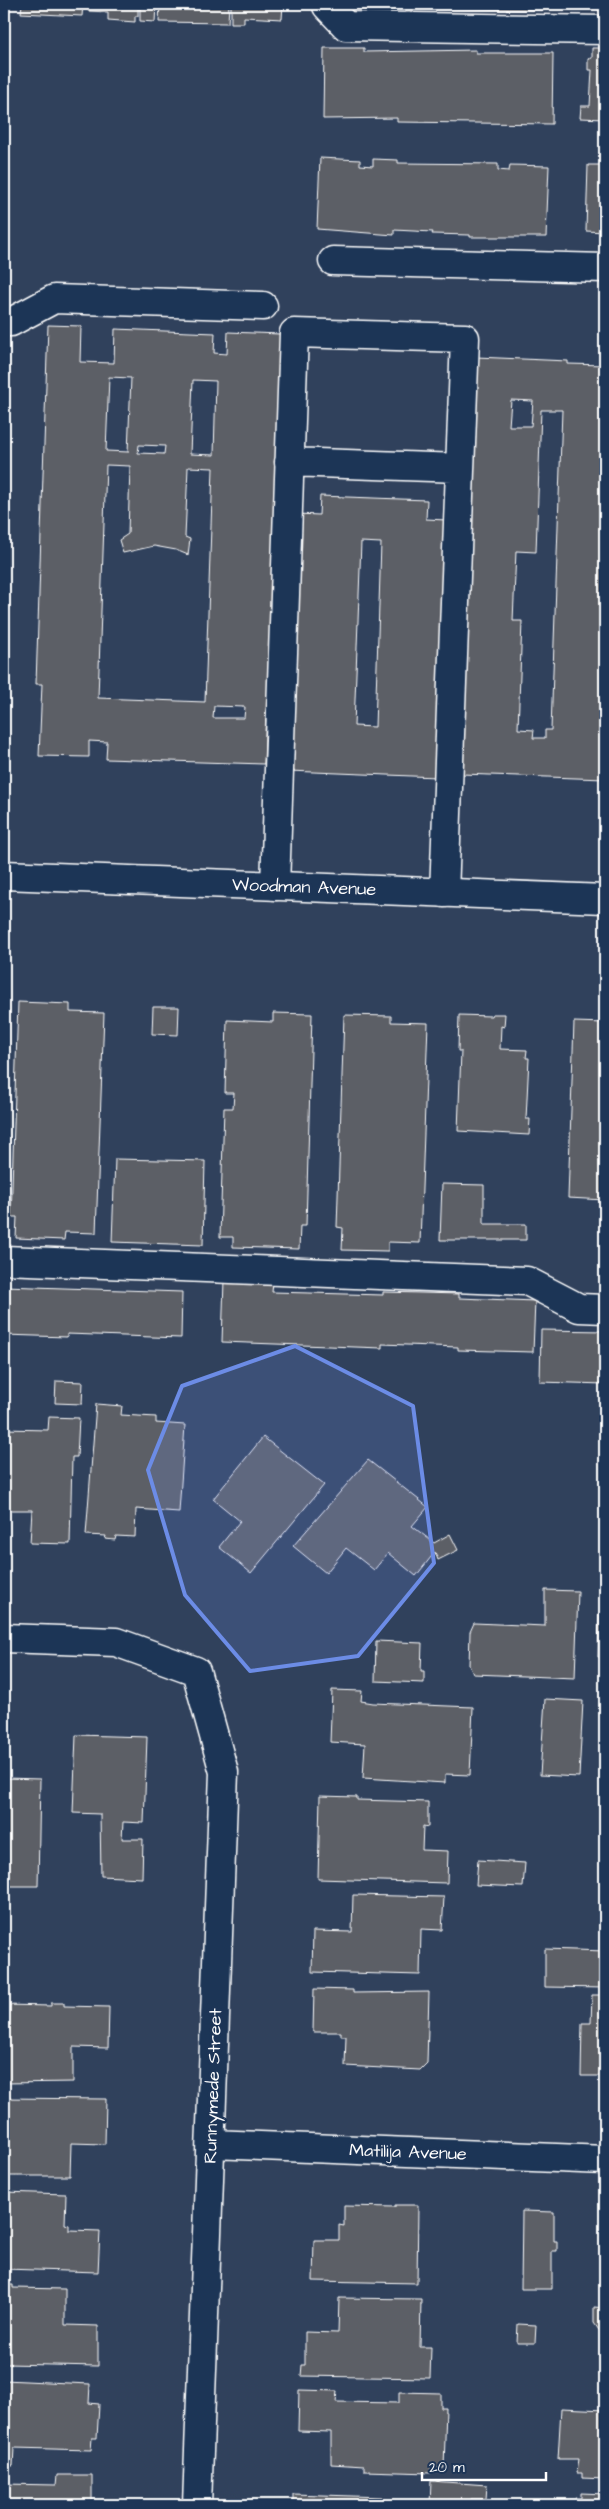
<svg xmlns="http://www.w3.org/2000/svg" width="609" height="2509" font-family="'Architects Daughter',sans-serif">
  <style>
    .building { fill: #5c5e66; stroke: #fff; fill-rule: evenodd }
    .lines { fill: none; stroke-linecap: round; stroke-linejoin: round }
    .minor-casing { stroke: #fff; stroke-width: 31 }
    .major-casing { stroke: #fff; stroke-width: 31 }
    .minor { stroke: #1d3557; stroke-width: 28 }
    .major { stroke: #1d3557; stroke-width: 28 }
    .marked { fill: #6c8ce6; fill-opacity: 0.2; stroke: #6c8ce6; stroke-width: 4; stroke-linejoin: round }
    .labels { text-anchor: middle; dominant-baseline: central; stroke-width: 5; stroke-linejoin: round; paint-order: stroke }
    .street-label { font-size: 18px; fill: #fff; stroke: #1d3557 }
  </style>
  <rect width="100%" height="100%" fill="#30415c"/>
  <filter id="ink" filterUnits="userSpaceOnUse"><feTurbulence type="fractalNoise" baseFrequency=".02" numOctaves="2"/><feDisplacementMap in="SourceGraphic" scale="10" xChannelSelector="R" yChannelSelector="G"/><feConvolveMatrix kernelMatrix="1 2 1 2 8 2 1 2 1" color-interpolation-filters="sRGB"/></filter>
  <g filter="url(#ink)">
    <!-- building -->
    <path class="building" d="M22 4H83L82 16 21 13Z
      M88 4H138V16H135V22L108 20V12L88 11Z
      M140 4H156L155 22 140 21Z
      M160 4H229L228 23 159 22Z
      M231 4H283L282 19 244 17V23H231Z
      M353 4H582V9L544 8V10L353 7Z
      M324 48H364V52L476 50V53H553L552 124 397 122V118L323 119Z
      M592 48H605V119L580 118 581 106H590L592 70H588V58H592Z
      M320 158 360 160V165L373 166V159L398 160V163L498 164V170L509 171 510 165 549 166 546 237H470V235L432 234 433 232 394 230V235L317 229Z
      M588 165H605V232L586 231Z
      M48 325 81 326 80 362 114 363 115 329 215 333 214 353 227 354 228 332 280 334 269 708H266L264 764 106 759 107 742 89 741V757L39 756 42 684H36ZM109 377 131 378 128 452 106 451ZM193 380 216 381 214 455 190 454ZM139 445 165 446 164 454 138 453ZM106 465 130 466 128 534 119 540 123 553 154 546 176 550 188 555 190 539 185 537 188 467 213 468 205 702 98 698ZM214 706 245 707 244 718H213Z
      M476 357 568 361V364L605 365V779L461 774ZM511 400 533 401 531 426H509ZM541 410H562L551 730H545V738H533L534 730 518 729 522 621H513L516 551 536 552Z
      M320 496 427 500 426 519 446 520 437 777 289 771 298 514 319 515ZM361 542 381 543 375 727 354 726Z
      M18 1002 70 1004V1012L104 1013 96 1233 65 1232 64 1240 16 1238 17 1217H11Z
      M153 1007H179L178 1035 152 1034Z
      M273 1013 312 1014 306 1226H300L299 1249 233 1247V1237H220L224 1108H233L234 1093H225L227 1020 273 1022Z
      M492 1014H505L504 1027 501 1026 500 1049 527 1050 526 1058H529L526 1119H530L529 1135 458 1131 461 1051H458L459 1015 491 1016Z
      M344 1015 391 1016V1022L428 1023 420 1243 388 1242V1251L342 1250 343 1228 337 1227Z
      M574 1022 605 1023V1200L568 1198Z
      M115 1159 205 1161 203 1245 112 1242Z
      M442 1184 484 1185V1224H526V1240H440Z
      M224 1280 273 1282 272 1292 383 1295V1292L459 1294V1298L535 1301 533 1352 458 1350V1347L382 1344V1348L222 1342Z
      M4 1286 182 1292 181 1338 67 1334V1337L4 1335Z
      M541 1330 605 1331V1384L540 1382Z
      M56 1381 83 1382 82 1404 55 1403Z
      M96 1404 122 1406 121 1415 156 1417V1423L185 1425 179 1512 136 1509 135 1537 116 1536 115 1540 105 1539 106 1536 86 1535Z
      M49 1417 79 1418 77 1457H72L70 1544 30 1543 32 1510H7L6 1547H4V1429L48 1430Z
      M263 1437 324 1485 251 1573 219 1547 240 1521 213 1499Z
      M368 1460 428 1507 412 1526 434 1543 450 1534 458 1550 438 1560 435 1552 416 1576 388 1553 374 1570 346 1548 326 1573 293 1546Z
      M545 1590 578 1591 575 1678 473 1674 469 1665 470 1632 474 1623 545 1626Z
      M599 1613 605 1614V1657H598Z
      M376 1641 422 1643 421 1671H424V1683L375 1681Z
      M332 1690 362 1691 361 1701 373 1703 473 1707 470 1775 445 1774V1783L363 1778 365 1744 330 1742Z
      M545 1699 583 1701 579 1777 540 1775Z
      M76 1735 147 1737 144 1823 123 1822 122 1839H143L142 1878 101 1876 100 1814 73 1813Z
      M4 1747 5 1778 40 1779 38 1886H7L8 1884H4Z
      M320 1796 357 1797V1800L428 1802V1827L423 1826 422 1850 448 1851 447 1883 318 1879Z
      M478 1860 525 1863 523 1887 476 1885Z
      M353 1895 444 1897 442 1930 421 1929 420 1975 312 1972 313 1931 352 1932Z
      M545 1949 605 1951V1988L545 1987Z
      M314 1989 353 1990V1993L429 1992 427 2063 420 2070 345 2066 346 2036H341V2032H313Z
      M592 1995H605V2076H581L582 2023H591Z
      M51 2003H64V2006L109 2007 108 2048 73 2047V2082L4 2083V2005L51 2006Z
      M4 2098 106 2099 105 2144 71 2143 70 2176H4Z
      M4 2192 66 2194 65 2224 69 2225V2230L100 2231 98 2272 4 2269Z
      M395 2205H418L417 2283 313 2281 314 2240H339V2225L344 2226V2206L395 2207Z
      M522 2211 554 2212V2241H557V2251H552V2289H521Z
      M4 2285H13V2288L65 2289V2325L98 2326V2366L7 2364V2338H4Z
      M339 2298 421 2299 420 2347H431L430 2378 301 2376 302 2365H305V2332L338 2333Z
      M594 2307 605 2308V2333L599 2330 594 2323Z
      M518 2324 536 2325 535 2343H517Z
      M4 2380 90 2384 89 2403 99 2404 97 2438H92L91 2450 14 2448 13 2466 4 2465Z
      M299 2390 337 2391 336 2402 399 2403V2392L441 2393V2408H446L444 2468H431V2473L364 2471V2466L331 2464V2432L298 2431Z
      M561 2408 605 2410V2479L582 2478V2473H577L579 2459H558Z
      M57 2475H92V2505H4V2484L56 2485Z
      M431 2481 487 2485 486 2499H471V2505H430Z
      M581 2493 605 2494V2505H576V2498H581Z
      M293 2494 382 2497V2505H293Z"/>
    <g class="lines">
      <!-- minor casing -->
      <g class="minor-casing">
        <path id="minor" d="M327 4V6L346 26 605 30
          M333 261 605 268
          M4 322H11L54 299 263 306
          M289 462 460 468
          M275 886 294 333 465 338 444 893
          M4 1260 527 1281 579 1308 605 1309
          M4 1638 116 1642 196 1671 224 1772 197 2505
          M212 2144 605 2160"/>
      </g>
      <!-- major casing -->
      <g class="major-casing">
        <path id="major" d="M4 875 605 899"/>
      </g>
      <!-- minor -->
      <use href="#minor" class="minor"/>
      <!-- major -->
      <use href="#major" class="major"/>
    </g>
  </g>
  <!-- marked area -->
  <path class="marked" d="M295 1346 413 1406 434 1563 358 1656 250 1671 185 1595 148 1470 182 1386Z"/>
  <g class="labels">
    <!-- street labels -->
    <g class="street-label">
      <text transform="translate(304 887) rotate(2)">Woodman Avenue</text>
      <text transform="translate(213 2086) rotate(-88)">Runnymede Street</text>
      <text transform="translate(408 2152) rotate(2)">Matilija Avenue</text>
    </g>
  </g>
  <!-- margin -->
  <rect width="609" height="2509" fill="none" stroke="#1d3557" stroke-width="20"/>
  <rect x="10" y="10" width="589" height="2489" fill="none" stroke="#fff" stroke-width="2" filter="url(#ink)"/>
  <!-- scale -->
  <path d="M422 2472v8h124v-8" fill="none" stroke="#ffffff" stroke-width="2.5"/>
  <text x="429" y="2472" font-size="15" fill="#ffffff" stroke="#1d3557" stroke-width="4" paint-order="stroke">20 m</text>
</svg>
